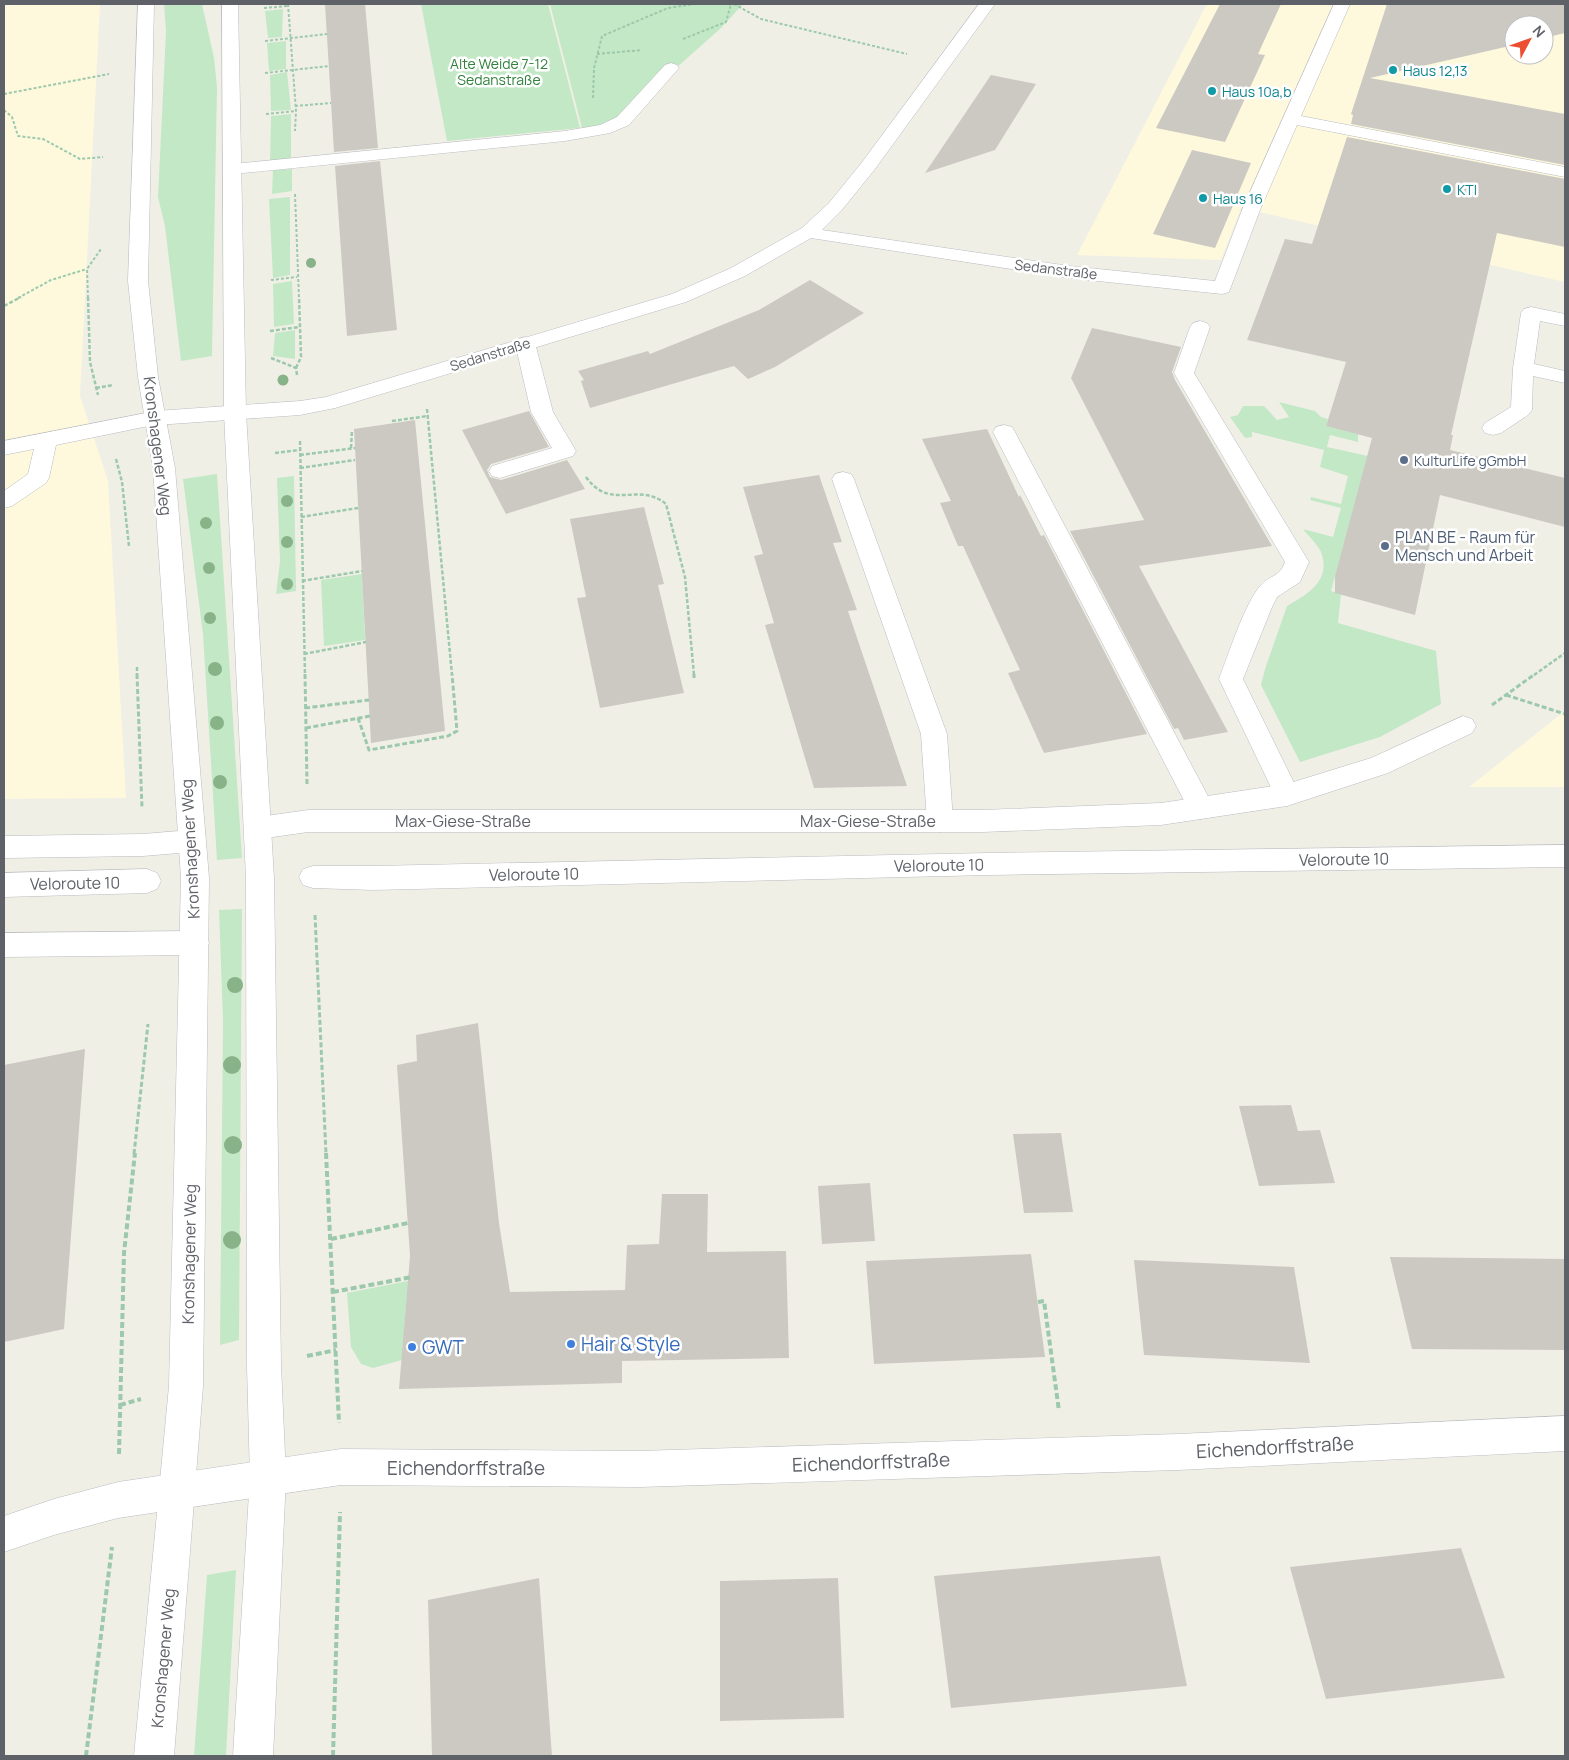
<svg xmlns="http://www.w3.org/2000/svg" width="1569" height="1760" font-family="Manrope,sans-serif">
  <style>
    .commercial { fill: #fef9dd; fill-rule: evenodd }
    .green { fill: #c3e8c6 }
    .building { fill: #ccc9c3 }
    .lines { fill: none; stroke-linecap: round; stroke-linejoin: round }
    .lane-casing { stroke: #b9bbc0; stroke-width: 1 }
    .street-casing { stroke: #b9bbc0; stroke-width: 1 }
    .secondary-casing { stroke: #babcc2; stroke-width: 1 }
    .path-far3 { stroke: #9cc9ac; stroke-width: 2; stroke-dasharray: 3 2; stroke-linecap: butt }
    .path-far2 { stroke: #9cc9ac; stroke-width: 2.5; stroke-dasharray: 4 2; stroke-linecap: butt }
    .path-far1 { stroke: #9cc9ac; stroke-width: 3; stroke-dasharray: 5 2.5; stroke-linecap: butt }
    .path { stroke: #9cc9ac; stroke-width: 4; stroke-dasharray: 6 3; stroke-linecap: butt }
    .lane { fill: #fff; fill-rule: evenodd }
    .street { fill: #fff; fill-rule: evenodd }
    .secondary { fill: #fff; fill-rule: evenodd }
    .tree { fill: #88b288 }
    .culture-dot { fill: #0f9aa8; stroke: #fff; stroke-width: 2 }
    .service-dot { fill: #5c6f8a; stroke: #fff; stroke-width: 2 }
    .shop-dot { fill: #3f7fe0; stroke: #fff; stroke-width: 2 }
    .labels { text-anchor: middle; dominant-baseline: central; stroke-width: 5; stroke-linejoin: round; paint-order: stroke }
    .far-park-label { font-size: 14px; fill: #32813c; stroke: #fff }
    .far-culture-label { font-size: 14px; fill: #0d838f; stroke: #fff; text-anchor: start }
    .far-street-label { font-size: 14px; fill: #5e6167; stroke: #fff }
    .far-service-label { font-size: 14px; fill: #4e5e75; stroke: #fff; text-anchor: start }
    .street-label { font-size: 16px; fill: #5e6167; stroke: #fff }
    .service-label { font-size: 16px; fill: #4e5e75; stroke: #fff; text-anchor: start }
    .near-shop-label { font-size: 19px; fill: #366cbe; stroke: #fff; text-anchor: start }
    .near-street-label { font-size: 19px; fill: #5e6167; stroke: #fff }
  </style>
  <rect width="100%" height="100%" fill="#f0efe6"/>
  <!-- commercial -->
  <path class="commercial" d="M4 4H100L80 396 108 481 126 798 4 799Z
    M1207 4H1565V282L1241 208 1221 260 1077 255ZM1514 25H1544V55H1514Z
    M1565 711V787H1469Z"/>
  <!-- green -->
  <path class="green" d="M164 4H202L214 58 217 87 212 356 181 361 165 226 158 197 166 31Z
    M421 4H548L580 128 447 141Z
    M550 4H743L721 28 620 118 601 126 582 128Z
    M283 9 282 37 268 38 265 11Z
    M286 41V69L269 71 267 43Z
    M287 72 291 110 271 111 270 75Z
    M291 114V161L270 163 271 116Z
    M292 169V191L272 194 273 170Z
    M290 197V275L273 278 269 199Z
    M292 281 294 324 274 327 273 284Z
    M295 330V359L273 356 275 333Z
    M1279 402 1315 411 1321 417 1328 419 1326 426 1358 434V442L1330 435 1327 447 1368 456 1331 591 1341 594 1338 623 1436 651 1441 704 1380 737 1300 762 1261 685 1265 669 1287 606C1306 595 1330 582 1322 555 1320 546 1308 536 1303 529L1333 537 1341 508 1310 500 1311 497 1341 504 1348 476 1320 467 1324 450 1252 432V437L1245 438 1230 417 1238 415 1243 406H1264L1277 420 1289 417Z
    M217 474 242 858 217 860 203 634 183 479Z
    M294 476 296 591 276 594 280 561 277 478Z
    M362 574 365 640 324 646 321 580Z
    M242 909 239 1340 220 1345 223 1020 219 910Z
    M413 1280 407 1294 402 1360 373 1368 361 1364 351 1347 347 1293Z
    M236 1570 226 1756H194L207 1575Z"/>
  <!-- building -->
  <path class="building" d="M325 4H365L378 148 334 152Z
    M1220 4H1281L1258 54 1265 55 1225 142 1156 128Z
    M1387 4H1565V33L1544 38V25H1514V45L1370 78 1565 114V165L1351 124 1353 115 1351 114Z
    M991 75 1036 84 995 150 925 173Z
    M1347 137 1565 179V247L1497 233 1451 435H1453L1450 450 1565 478V527L1440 495 1415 615 1335 593V576L1372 438 1326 426 1346 362 1247 340 1285 239 1312 244Z
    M1192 150 1251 163 1215 248 1153 234Z
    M380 161 397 330 347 336 335 166Z
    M810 280 864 313 775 367 748 379 734 366 590 408 581 381 584 380 578 371 648 351 650 354 759 310Z
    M1092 328 1181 347 1172 372 1175 380 1272 546 1139 566 1228 732 1184 740 1178 728 1174 729 1070 531 1144 520 1071 378Z
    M529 411 549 447 491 464 487 470 490 477 501 480 567 460 585 489 506 514 462 430Z
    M415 420 445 731 371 743 354 429Z
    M987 429 1019 497 1020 495 1041 536 1044 535 1147 734 1044 753 1008 673 1020 670 963 546H958L940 503 951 501 922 439Z
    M819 475 842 542 833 543 857 610 848 611 907 786 814 788 765 625 774 623 754 556 763 554 743 487Z
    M644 507 664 584 658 585 684 693 600 708 577 598 586 597 570 519Z
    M478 1023 499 1223 510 1292 625 1290 627 1245 659 1244 662 1194H708L707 1252 786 1251 789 1358 622 1361V1383L399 1389 410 1256 397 1065 417 1061 416 1035Z
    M85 1049 64 1329 4 1342V1065Z
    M1291 1105 1298 1131 1320 1130 1335 1183 1259 1186 1239 1106Z
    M1061 1133 1073 1212 1024 1213 1013 1134Z
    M870 1183 875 1241 822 1244 818 1186Z
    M1031 1254 1045 1357 874 1364 866 1261Z
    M1390 1257 1565 1259V1350L1412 1349Z
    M1134 1260 1294 1267 1310 1363 1144 1355Z
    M1461 1548 1505 1678 1326 1699 1290 1567Z
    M1160 1556 1187 1686 951 1708 934 1576Z
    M539 1578 552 1756H432L428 1600Z
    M838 1578 844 1718 720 1721V1581Z"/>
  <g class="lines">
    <!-- lane casing -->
    <g class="lane-casing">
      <path id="lane" d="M1334 4H1350L1301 116 1565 167V177L1297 125 1260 210 1257 214 1251 215 1245 214 1242 210Z
        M671 63 677 65 679 68 629 125 610 133 565 141 233 174 227 173 224 169 227 165 233 164 565 131 600 125 617 117 665 65Z
        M1531 307 1565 314V326L1540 321 1534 364 1565 371V383L1533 376 1532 410 1528 415 1501 433 1493 435 1485 433 1482 428 1485 423 1511 407 1513 368 1521 313 1524 309Z
        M1200 321 1207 323 1210 327 1194 373 1309 562 1300 582 1277 597 1272 607 1243 679 1300 795 1296 802 1287 806 1278 802 1219 679C1228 656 1245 602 1261 585 1270 575 1280 577 1285 562L1174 373 1190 327 1193 323Z
        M525 337 532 339 535 343 553 412 576 451 573 456 500 478 492 476 489 471 492 466 552 448 531 412 515 343 518 339Z
        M156 411 163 413 167 418 163 423 56 445 49 478 46 483 12 506 4 508V491L28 474 34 449 4 455V441Z
        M1004 425 1012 427 1015 432 1210 800 1214 808 1210 816 1201 819 1192 816 993 432 996 427Z
        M843 472 851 474 854 479 947 734 953 821 949 829 940 832 931 829 927 821 921 734 832 479 835 474Z
        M191 830 201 833 204 841 201 849 191 852 143 856 4 858V836L143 834Z
        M195 931 205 934 209 943 205 952 195 955 4 957V933Z"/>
    </g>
    <!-- street casing -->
    <g class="street-casing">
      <path id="street" d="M979 4H995L875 169 841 211 822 230 1069 266 1215 281 1242 210 1245 206 1251 205 1257 206 1260 210 1229 292 1222 294 1069 278 811 238 745 276 686 302 335 408 300 415 156 425 149 423 145 418 149 413 156 411 300 401 326 397 672 294 731 268 802 228 829 203 863 161Z
        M1463 716 1472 719 1476 726 1472 733 1388 773 1287 806 1161 825 983 832H308L259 839 250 836 246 828 250 820 259 817 308 810H983L1161 803 1287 784 1371 758Z
        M1565 845V867L988 875 373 890 313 888 303 885 299 877 303 869 313 866H373L988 853Z
        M147 869 157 873 161 881 157 889 147 893 4 897V873Z
        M1565 1416V1451L1178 1470 640 1487 341 1485 118 1518 54 1535 4 1552V1516L54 1499 118 1482 341 1449 640 1451 1178 1434Z"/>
    </g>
    <!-- secondary casing -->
    <g class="secondary-casing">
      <path id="secondary" d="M138 4H154L148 281 158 377 175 468 209 878 203 1386 174 1756H134L169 1386 181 878 153 468 138 377 128 281Z
        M222 4H238L246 413 274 878 281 1366 286 1477 273 1756H233L250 1477 247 1366 246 878 224 413Z"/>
    </g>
    <!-- path-far3 -->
    <path class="path-far3" d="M288 4 296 111 295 131
      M734 4 761 19 907 54
      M264 8 288 6
      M683 39 726 22 731 4
      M265 41 327 34
      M597 54 642 50
      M265 73 329 66
      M4 94 109 74
      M593 98 594 68 602 36 668 8 695 4
      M295 106 331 103
      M4 110 12 117 18 136 43 139 80 159 103 157
      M266 114 296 111
      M295 194 299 298
      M271 280 297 277
      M18 298 51 280 87 269
      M88 298 87 269 101 249"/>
    <!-- path-far2 -->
    <path class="path-far2" d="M88 297 90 362 98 395
      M4 306 21 297
      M270 331 299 327
      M271 358 296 368 297 375
      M296 368 301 357 299 297
      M96 388 113 385
      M427 409 452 675
      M392 421 428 416
      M300 441 305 675
      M351 448 352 430
      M275 453 300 450
      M300 455 355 448
      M116 459 122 482 129 546
      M300 468 355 460
      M586 477C611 512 638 481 666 504L685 577 694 675
      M301 517 358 508
      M302 581 362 571
      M304 654 366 642
      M137 667V675
      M1534 675 1565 653"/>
    <!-- path-far1 -->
    <path class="path-far1" d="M137 674 142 808
      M305 674 307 784
      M694 674V678
      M1506 695 1565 714
      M1492 705 1535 674
      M305 708 369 700
      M358 718 369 750 448 736 457 731 452 674
      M306 728 370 716
      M315 915 326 1154
      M134 1154 148 1024"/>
    <!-- path -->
    <path class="path" d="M326 1153 339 1423
      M331 1239 408 1223
      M333 1292 412 1277
      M1038 1302 1044 1301 1059 1411
      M307 1356 336 1350
      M120 1405 141 1399
      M119 1454 124 1253 135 1153
      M86 1756 112 1547
      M333 1756 340 1512"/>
    <!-- lane -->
    <use href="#lane" class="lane"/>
    <!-- street -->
    <use href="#street" class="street"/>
    <!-- secondary -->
    <use href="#secondary" class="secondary"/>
  </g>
  <!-- trees -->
  <g class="tree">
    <circle cx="311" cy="263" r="5"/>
    <circle cx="283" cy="380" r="5.5"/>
    <circle cx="287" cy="501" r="6"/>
    <circle cx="206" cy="523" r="6"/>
    <circle cx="287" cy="542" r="6"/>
    <circle cx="209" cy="568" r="6"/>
    <circle cx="287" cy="584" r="6"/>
    <circle cx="210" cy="618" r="6"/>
    <circle cx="215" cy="669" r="7"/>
    <circle cx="217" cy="723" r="7"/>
    <circle cx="220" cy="782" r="7"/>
    <circle cx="235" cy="985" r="8"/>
    <circle cx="232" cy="1065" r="9"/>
    <circle cx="233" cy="1145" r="9"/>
    <circle cx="232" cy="1240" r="9"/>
  </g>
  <!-- markers -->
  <g class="culture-dot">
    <circle cx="1393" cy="70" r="5"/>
    <circle cx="1212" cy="91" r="5"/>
    <circle cx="1447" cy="189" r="5"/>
    <circle cx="1203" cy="198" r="5"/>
  </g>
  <g class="service-dot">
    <circle cx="1404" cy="460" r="5"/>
    <circle cx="1385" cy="546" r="5"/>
  </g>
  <g class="shop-dot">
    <circle cx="571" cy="1344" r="5"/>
    <circle cx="412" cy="1347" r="5"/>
  </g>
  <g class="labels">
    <!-- far-park labels -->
    <g class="far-park-label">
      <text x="499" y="63">Alte Weide 7-12<tspan x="499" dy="16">Sedanstraße</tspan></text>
    </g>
    <!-- far-culture labels -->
    <g class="far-culture-label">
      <text x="1403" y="70">Haus 12,13</text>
      <text x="1222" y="91">Haus 10a,b</text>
      <text x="1457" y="189">KTI</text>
      <text x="1213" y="198">Haus 16</text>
    </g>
    <!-- far-street labels -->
    <g class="far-street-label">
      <text transform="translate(1056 269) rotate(7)">Sedanstraße</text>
      <text transform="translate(490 354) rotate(-17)">Sedanstraße</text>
    </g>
    <!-- far-service labels -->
    <g class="far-service-label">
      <text x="1414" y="460">KulturLife gGmbH</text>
    </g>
    <!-- street labels -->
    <g class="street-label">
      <text transform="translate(158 446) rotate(83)">Kronshagener Weg</text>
      <text x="463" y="821">Max-Giese-Straße</text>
      <text x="868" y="821">Max-Giese-Straße</text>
      <text transform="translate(190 849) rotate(-93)">Kronshagener Weg</text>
      <text transform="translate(1344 859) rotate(-1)">Veloroute 10</text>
      <text transform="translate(939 865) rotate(-1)">Veloroute 10</text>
      <text transform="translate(534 874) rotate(-1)">Veloroute 10</text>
      <text transform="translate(75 883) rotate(-1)">Veloroute 10</text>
      <text transform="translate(189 1254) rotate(-89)">Kronshagener Weg</text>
      <text transform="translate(163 1658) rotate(-85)">Kronshagener Weg</text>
    </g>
    <!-- service labels -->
    <g class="service-label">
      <text x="1395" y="537">PLAN BE - Raum für<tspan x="1395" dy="18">Mensch und Arbeit</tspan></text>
    </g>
    <!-- near-shop labels -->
    <g class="near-shop-label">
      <text x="581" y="1344">Hair &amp; Style</text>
      <text x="422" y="1347">GWT</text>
    </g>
    <!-- near-street labels -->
    <g class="near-street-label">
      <text transform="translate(1275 1447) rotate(-3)">Eichendorffstraße</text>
      <text transform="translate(871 1462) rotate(-2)">Eichendorffstraße</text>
      <text x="466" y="1468">Eichendorffstraße</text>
    </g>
  </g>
  <!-- border -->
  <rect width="1569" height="1760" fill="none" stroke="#5e6167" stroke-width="10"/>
  <!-- north arrow -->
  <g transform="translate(1529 40) rotate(49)"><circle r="24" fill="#ffffff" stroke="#bfc0c2"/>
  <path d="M0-4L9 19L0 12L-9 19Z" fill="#ec4e31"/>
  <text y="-8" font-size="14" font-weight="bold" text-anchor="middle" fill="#5e6167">N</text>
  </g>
</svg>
